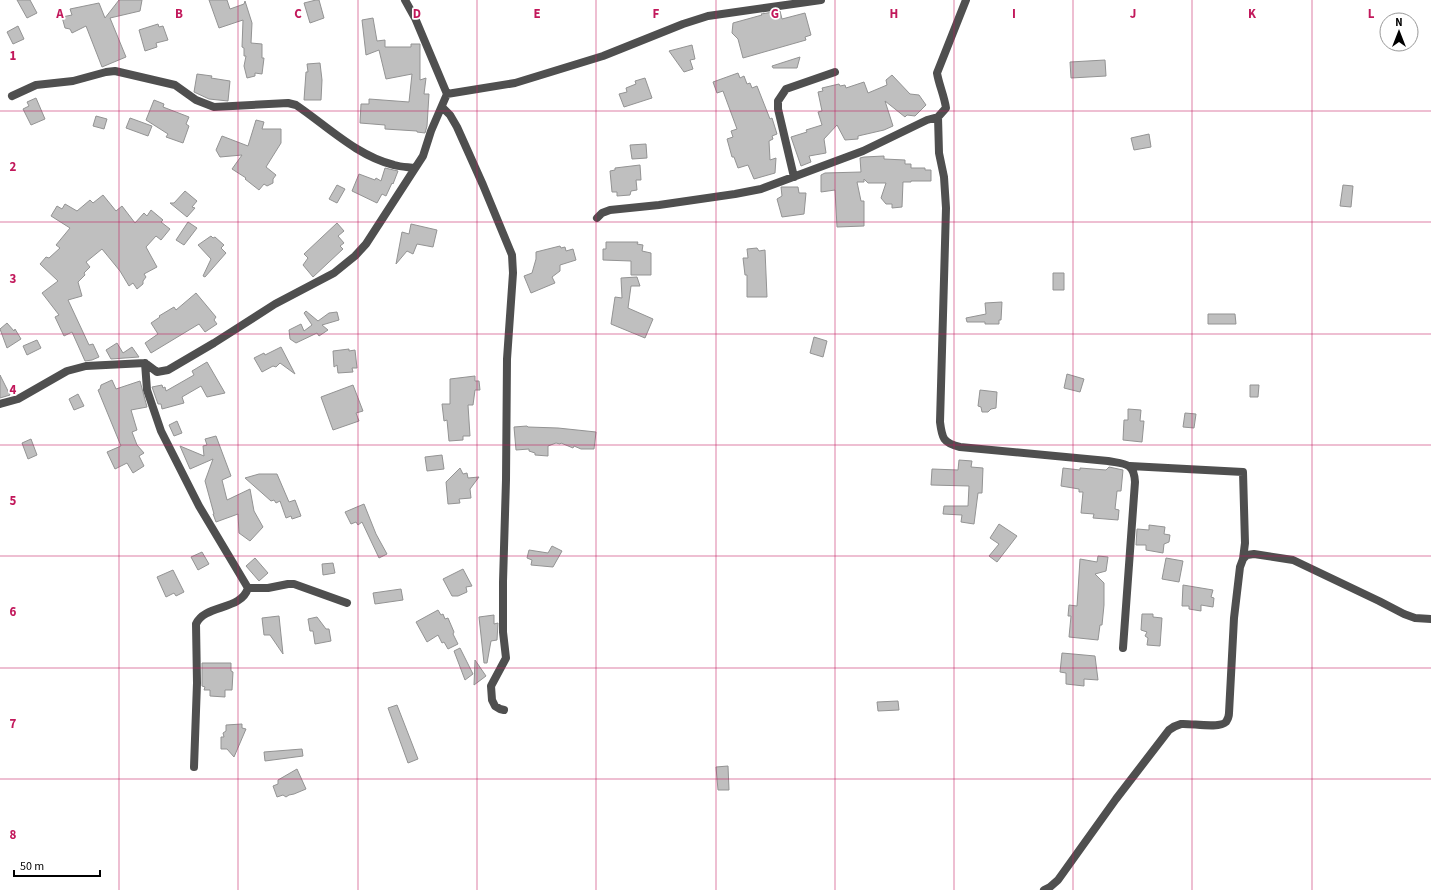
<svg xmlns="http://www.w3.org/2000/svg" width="1431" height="890" font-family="'Source Sans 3',sans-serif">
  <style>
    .building { fill: #bfbfbf; stroke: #939393 }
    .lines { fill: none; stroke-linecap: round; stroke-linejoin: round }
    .minor { stroke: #4f4f4f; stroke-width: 8 }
    .grid { fill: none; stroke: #c2185b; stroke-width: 1; stroke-opacity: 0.55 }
    .grid-label { font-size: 13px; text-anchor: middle; font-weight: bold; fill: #c2185b; stroke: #fff; stroke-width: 3.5; stroke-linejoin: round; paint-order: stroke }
  </style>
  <rect width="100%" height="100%" fill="#fff"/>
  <!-- building -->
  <path class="building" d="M17 0H30L37 13 27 18Z
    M119 0H142L140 11 110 18 126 57 102 67 86 26 72 33 70 29 65 28 62 17 72 15 70 9 99 3 105 18Z
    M209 0H227L230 9 244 4 245 1 252 23 251 43 262 44V58H264L262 74 255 73V76L247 78 244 66 246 56H244V48L242 47 243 20 219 28Z
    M316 0H319L324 18 310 23 304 3Z
    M780 11 782 19 805 13 811 35 805 37 806 40 743 58 738 39 732 33 733 23 762 15 761 14Z
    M373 18 377 41 385 40V47H411V44H420V80L426 78 424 94H429L427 126 425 133 417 132V131L385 129V125L360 123 361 104H369V99L409 102 412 74 386 79 379 50 366 55 362 20Z
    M158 24 159 27 163 26 168 40 156 43 157 47 145 51 139 30Z
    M18 26 24 39 13 44 7 32Z
    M692 45 695 59 690 60 693 69 684 72 669 51Z
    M800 57 797 68H773L772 66Z
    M1105 60 1106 76 1071 78 1070 62Z
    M320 63 322 80 321 100H304L306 72H308L307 64Z
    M738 73 740 78 744 76 747 84 750 83 752 88 757 86 770 119 772 118 777 134 772 136 773 139 769 141 770 160 776 158 775 173 754 179 748 165 738 168 734 157H732L727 139 733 137 731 131 737 129 723 91 717 93 713 82Z
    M197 74 212 76 211 78 230 81 228 101 209 99 194 92Z
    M892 75 910 94 919 95 926 105 915 116 907 115 905 117 885 101 893 126 884 130 858 136V139L845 140 837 125 824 139 826 153 809 156 811 162 801 166 791 137 807 132 806 130 822 125 818 112 822 111 818 92 823 91 822 88 839 84 840 86 845 85 846 88 864 82 868 93 887 85 886 80Z
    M645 78 652 98 624 107 619 94 627 92 626 88 636 84 635 81Z
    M36 98 45 119 31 125 23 109 29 106 27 102Z
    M154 100 164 104 163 107 189 117 186 124 189 126 183 143 166 137 168 134 146 120Z
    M96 116 107 119 104 129 93 126Z
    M130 118 152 126 148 136 126 128Z
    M256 120 264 122 262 129H281V143L266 167 276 175 273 179V183L267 186 264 184 259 190 245 179 246 178 232 169 242 155 220 157 216 150 222 136 248 146Z
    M1149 134 1151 147 1134 150 1131 138Z
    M646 144 647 158 632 159 630 145Z
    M884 156V159L905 160V164H911V168H925V170H931V181H911V182H903L902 207 892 208V204H886L881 198 886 183H868L864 179V182H857L861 201H864V226L837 227 835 190 821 192V175L825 173 861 172 860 158 864 157Z
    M640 165 641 180H636L637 190 631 191 630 195 617 196V192H612L610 171 615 170V168Z
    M385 168 398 171 393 184 392 183 386 196 382 194 377 203 352 191 359 174 375 180 376 178 381 181Z
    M337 185 345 189 337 203 329 199Z
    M1343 185 1353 186 1351 207 1340 206Z
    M781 187H798L799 193H806L804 214 782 217 777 199 782 196Z
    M185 191 197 201 192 207 195 208 187 217 170 203H174Z
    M103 195 116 211 122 206 135 223 144 213 147 216 151 210 163 220 161 222 170 229 161 240 156 236 146 247 157 267 144 274 146 277 143 281V284L137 289 133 283 129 286 120 271 102 249 86 262 90 267 84 273 85 275 78 282 82 296 68 300 89 345 93 344 99 357 92 360 85 361 72 332 64 336 55 317 59 315 42 293 58 281 40 264 46 257 49 258 60 248 56 245 70 228 51 216 57 206 62 209 65 204 77 211 90 200 93 203Z
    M188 222 197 228 184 245 176 240Z
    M337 223 344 231 338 236 344 243 340 246 343 249 313 277 303 265 308 258 304 254Z
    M411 224 437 230 433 247 417 244 413 254 407 251 396 264 402 232 409 234Z
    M211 236 213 238 215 237 224 245 221 248 226 253 205 277 203 276 211 259 198 245Z
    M606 242H638L637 244 643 245 642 251 651 253V275H631V261L603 260V249H606Z
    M560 246 561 248 565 247 566 251 573 249 576 260 560 265V271L552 277 555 283 531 293 524 276 532 273 536 259V252Z
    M757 248 759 251 765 250 767 297H747V275H745L743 258H748L747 249Z
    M1053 273H1064V290H1053Z
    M637 277 640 286H631L628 308 653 319 645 338 611 324 615 297 622 298 621 278Z
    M196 293 216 317 214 320 217 324 205 332 199 324 151 353 145 343 158 334 151 323 160 317 159 316 174 307 176 310Z
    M1002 302 1001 320H999V324H985V322H967L966 318 986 314 985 303Z
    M306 311 318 321 329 313 337 312 339 320 322 325 328 330 319 336 317 333 296 343 290 339 289 330 301 324 304 331 312 325 304 313Z
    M1208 314H1235L1236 324H1208Z
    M7 323 14 331 15 329 21 339 7 348 0 329Z
    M814 337 827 341 823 357 810 353Z
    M37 340 41 348 27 355 23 346Z
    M117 343 123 353 132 347 139 357 111 359 106 350Z
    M281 347 295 374 280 363 276 367 273 366 262 372 254 358 264 353 265 355Z
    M349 349V351L355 350 357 368H352L353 372 338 373 337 365 334 367 333 351Z
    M207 362 225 393 207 397 201 386 182 397 184 403 162 409 161 404H158L152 387 162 385 163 388 165 387 166 391 194 375 192 371Z
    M1067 374 1084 379 1080 392 1064 388Z
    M0 375 10 395 0 398Z
    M475 376V381H479L480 390H475L473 405H468L470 436H463V440L449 441 447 420 444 421 442 404H450V379Z
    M112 380 116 389 140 381 147 407 131 410 137 430 132 432 137 445 144 453 139 456 144 466 133 473 127 463 115 469 107 452 121 446 98 390 100 389 101 385Z
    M353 385 363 411 356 413 359 421 333 430 321 397Z
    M1250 385H1259L1258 397H1250Z
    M980 390 997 392 996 408 991 409 988 412H982L981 407 978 406Z
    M78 394 84 406 74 410 69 399Z
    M1128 409 1141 410 1140 421H1144L1142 442 1123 440 1124 420H1128Z
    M1185 413 1196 414 1194 428 1183 427Z
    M177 421 182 433 174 436 169 425Z
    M527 426 528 427 558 428 596 432 594 449H581L574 446 573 448 561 443 560 444 556 443 548 446V456L535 455V453L529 451V449L516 450 514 427Z
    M216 436 231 476 222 480 227 500 250 489 254 511 263 527 250 541 239 533 238 514 216 522 213 514H214L205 481 213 459 190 469 180 446 204 456 203 446 207 445 205 439Z
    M31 439 37 455 28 459 22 443Z
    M442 455 444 469 427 471 425 457Z
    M959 460 972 461 971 467 983 468 982 493H978L974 524 961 522 962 515 943 514 944 506H968L969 486 931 485 932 469 958 470Z
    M1109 467 1123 470 1121 491H1117L1115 509 1119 510 1118 520 1093 518 1094 514 1081 513 1083 492H1079V489L1061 486 1063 468 1080 470V468L1106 470Z
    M460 468 463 474 467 473 468 478 479 477 470 489 471 498 459 499 460 503 448 504 446 482Z
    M259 474H277L289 502 295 500 301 516 292 519 291 516 286 518 280 501 276 503 274 500 271 501 245 478Z
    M364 504 376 534 387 554 379 558 362 522 358 525 356 522 351 524 345 512Z
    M999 524 1017 536 997 562 989 556 999 544 990 538Z
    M1149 525 1165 527 1164 534 1170 535 1169 542 1164 544 1163 553 1146 550V545H1136L1137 529 1149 530Z
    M552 546 562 551 553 567 531 565 532 560 527 558 529 550 548 553Z
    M202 552 209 564 198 570 191 557Z
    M1098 556 1108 557 1106 571 1095 574 1104 583V605L1102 625H1100L1098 640 1069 637 1071 616H1068L1069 605 1077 606 1080 559 1097 562Z
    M255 558 268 573 259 581 246 566Z
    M1166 558 1183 561 1179 582 1162 579Z
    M333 563 335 573 323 575 322 564Z
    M463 569 472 586 466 587 467 592 458 596H452L443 579Z
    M173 570 184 592 176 596 174 593 166 597 157 577Z
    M1183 585 1213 590 1211 597 1214 598 1213 607 1201 605V611L1189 609V606H1182Z
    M401 589 403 600 375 604 373 593Z
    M438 610 441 615 443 614 445 619 448 618 454 632 453 634 458 644 448 649 444 642 442 643 438 635 427 642 416 622Z
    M1142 614H1153V617L1162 618 1160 646 1147 645 1148 638 1145 636 1147 632 1141 630Z
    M494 615V624L498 623 497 640 491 641 487 663H484L479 617Z
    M279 616 283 654 270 635H264L262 618Z
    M317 617 326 629H329L331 641 315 644 313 631H310L308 619Z
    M460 648 473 674 465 680 454 651Z
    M1062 653 1095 656 1098 680 1084 679V686L1066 684V673L1060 672Z
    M475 660 486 676 474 685Z
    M202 663H231V671L233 672 232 690H225V697L210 696V690H204L205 687 202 686Z
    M898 701 899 710 878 711 877 702Z
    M397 705 418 759 408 763 388 708Z
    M242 724V728L246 729 234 757 227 749H221V737H224L223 733 226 731V725Z
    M302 749 303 756 265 761 264 752Z
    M728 766 729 790H718L716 767Z
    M297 769 306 789 294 794 289 795 286 797 283 795 277 797 273 786 278 784V780Z"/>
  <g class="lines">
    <!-- minor -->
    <path class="minor" d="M447 94 515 83 603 56 683 24 708 16 821 0
      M12 96 36 85 73 81 106 72 115 71 175 85 196 100 214 107 288 103 296 105C327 126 357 156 394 165 401 167 408 167 415 168
      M442 107 450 115 457 127 483 185 512 255 513 273 507 359 506 480 503 582V632L506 658 491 686 492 700 495 706 500 709 504 710
      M938 117 939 153 944 177 946 208 940 422C942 438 943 443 960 447L1108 461C1124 464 1134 462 1135 482L1123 648
      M794 177 778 109V101L786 89 835 72
      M597 218 602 213 610 210 659 205 735 194 761 189 863 151 927 120 938 117 946 108C944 95 939 85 937 73L966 0
      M145 363 147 390 161 431 199 506 248 588C241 611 205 604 196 624L197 683 194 767
      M0 404 18 399 67 371 86 366 145 363 157 372 168 370 214 343 275 304 334 273 355 256 366 244 423 156 431 131 447 94 415 18 405 0
      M1130 466 1243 472 1245 543 1243 559
      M248 588H268L288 584H294L347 603
      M1044 890 1050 887 1058 880 1116 799 1169 730C1173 727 1177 725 1181 724 1191 723 1219 729 1226 722 1228 719 1229 716 1229 713L1234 618 1240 567 1243 559 1247 555 1254 554 1293 560 1379 601 1404 614 1415 618 1431 619"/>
  </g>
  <!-- grid -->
  <path class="grid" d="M119 0V890M238 0V890M358 0V890M477 0V890M596 0V890M716 0V890M835 0V890M954 0V890M1073 0V890M1192 0V890M1312 0V890M0 111H1431M0 222H1431M0 334H1431M0 445H1431M0 556H1431M0 668H1431M0 779H1431"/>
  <g class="grid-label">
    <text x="60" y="18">A</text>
    <text x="179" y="18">B</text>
    <text x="298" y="18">C</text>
    <text x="417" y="18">D</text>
    <text x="537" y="18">E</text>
    <text x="656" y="18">F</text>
    <text x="775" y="18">G</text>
    <text x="894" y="18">H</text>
    <text x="1014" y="18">I</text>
    <text x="1133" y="18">J</text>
    <text x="1252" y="18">K</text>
    <text x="1371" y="18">L</text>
    <text x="13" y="60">1</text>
    <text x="13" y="171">2</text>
    <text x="13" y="283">3</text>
    <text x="13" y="394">4</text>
    <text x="13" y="505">5</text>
    <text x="13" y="616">6</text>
    <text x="13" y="728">7</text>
    <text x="13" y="839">8</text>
  </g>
  <!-- north arrow -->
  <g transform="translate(1399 32)"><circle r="19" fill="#ffffff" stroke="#999999"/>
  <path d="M0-3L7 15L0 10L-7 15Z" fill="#000000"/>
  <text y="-6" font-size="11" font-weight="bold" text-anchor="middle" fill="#000000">N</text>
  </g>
  <!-- scale -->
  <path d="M14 870v6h86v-6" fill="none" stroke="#000000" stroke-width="2"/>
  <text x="20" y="870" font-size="12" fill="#000000" stroke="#ffffff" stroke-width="3" paint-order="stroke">50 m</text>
</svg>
